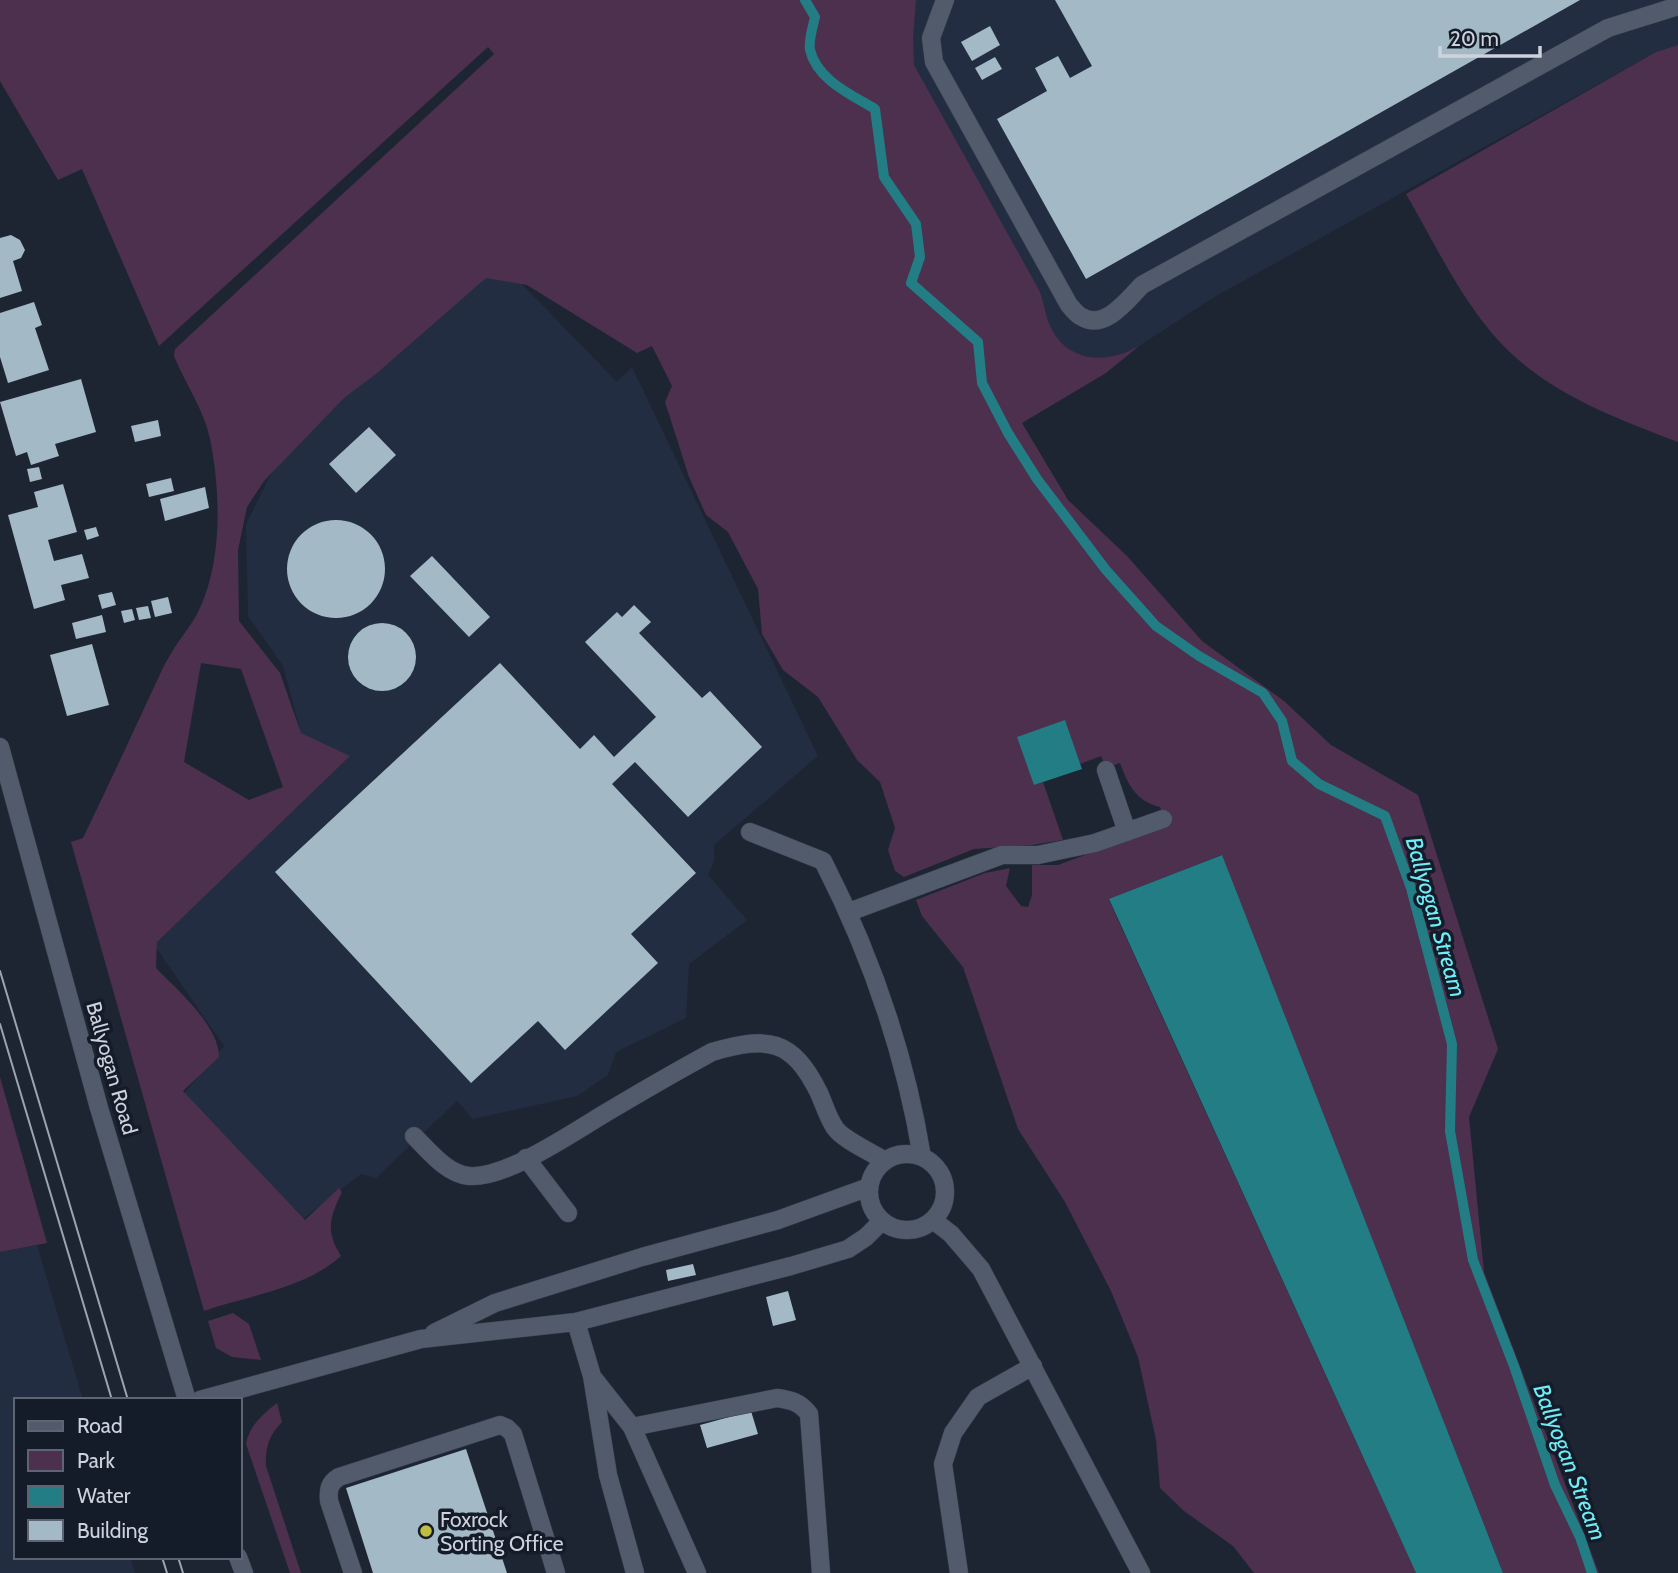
<svg xmlns="http://www.w3.org/2000/svg" width="1678" height="1573" font-family="Cabin,sans-serif">
  <style>
    .built { fill: #232d41 }
    .green { fill: #4c304d; fill-rule: evenodd }
    .water { fill: #227e84 }
    .lines { fill: none; stroke-linecap: round; stroke-linejoin: round }
    .stream { stroke: #227e84; stroke-width: 10 }
    .building { fill: #a3b9c5 }
    .lane-casing { stroke: #3a414c; stroke-width: 19 }
    .secondary-casing { stroke: #3a414c; stroke-width: 19 }
    .lane { stroke: #525b6b; stroke-width: 18 }
    .secondary { stroke: #525b6b; stroke-width: 18 }
    .tram { stroke: #9ea4af; stroke-width: 2 }
    .poi-dot { fill: #bfbe41; stroke: #141b29; stroke-width: 2.5 }
    .labels { text-anchor: middle; dominant-baseline: central; stroke-width: 7; stroke-linejoin: round; paint-order: stroke }
    .street-label { font-size: 21px; fill: #cdd2dc; stroke: #141b29 }
    .poi-label { font-size: 21px; fill: #cdd2dc; stroke: #141b29; text-anchor: start }
    .water-label { font-size: 23px; font-style: italic; fill: #6feef7; stroke: #141b29 }
  </style>
  <rect width="100%" height="100%" fill="#1d2533"/>
  <!-- built -->
  <path class="built" d="M863 0H1678V45L1656 52 1216 296 1139 346 1106 373 1082 387Z
    M497 267 518 280 617 382 632 367 818 756 714 845V861L708 875 747 920 689 964 686 1018 616 1052 608 1075 577 1096 473 1119 457 1101 376 1178 361 1174 299 1222 181 1097 224 1046 153 943 349 757 301 733 283 666 248 616 246 524 269 478 289 446 333 392Z
    M37 1245 83 1400H16V1557H130L135 1573H0V1252Z"/>
  <!-- green -->
  <path class="green" d="M0 0H916L913 38 914 65 1039 290C1044 301 1045 315 1050 326 1068 364 1108 364 1139 346L1106 373 1022 423 1068 500 1127 556 1202 641 1284 701 1331 745 1418 795 1498 1049 1469 1117 1484 1272 1599 1573H1503L1221 855 1109 900 1416 1573H1254L1233 1546 1184 1511 1160 1488 1156 1440 1138 1357 1111 1291 1065 1202 1018 1129 963 967 922 916 916 900 985 873 1010 868 1006 886 1021 906 1028 907 1032 895V865H1058L1166 825 1160 807C1136 801 1128 785 1120 763L1106 768 1101 756 1080 764 1065 721 1034 785 1043 782 1063 840 1032 845 974 849 904 877 895 871 888 850 895 828 880 782 857 760 818 697 783 670 762 634 758 589 728 532 706 515 689 477 665 402 672 386 652 346 637 353 527 285 486 278 376 374 344 398 264 481 247 507 238 550 239 621 280 673 301 733 350 756 157 942 156 968C177 990 219 1025 219 1057L183 1091 305 1220 339 1188 342 1192C330 1217 325 1231 341 1256 304 1289 250 1295 204 1311L71 842 83 838C110 782 136 726 162 670 171 650 185 634 196 616 223 566 221 493 210 439 204 410 185 383 174 356L175 349 494 54 488 47 159 346 82 169 58 180 0 81ZM201 663 241 669 283 787 249 800 184 762Z
    M1678 45V442C1623 421 1566 400 1521 362 1469 319 1439 250 1406 194L1656 52Z
    M0 1077 47 1243 0 1252Z
    M233 1313 249 1324 261 1360 232 1357 216 1348 208 1321Z
    M277 1403 282 1422C269 1435 265 1448 266 1466L301 1573H290L246 1444C249 1426 263 1414 277 1403Z"/>
  <!-- water -->
  <path class="water" d="M1065 720 1082 769 1034 785 1017 737Z
    M1222 855 1503 1573H1416L1109 899Z"/>
  <g class="lines">
    <!-- stream -->
    <path class="stream" d="M805 0 815 17C813 26 808 42 810 50 817 80 852 95 875 109L884 177 916 224 920 257 911 283 978 342 982 383 1008 433 1037 479 1106 570 1156 626 1199 656 1263 693 1282 721 1292 761 1319 784 1385 816 1411 888 1452 1044 1450 1131 1473 1260 1514 1366 1555 1485 1580 1537 1592 1573"/>
  </g>
  <!-- building -->
  <path class="building" d="M1055 0H1580L1086 279 997 119 1047 91 1035 68 1058 56 1070 78 1092 66Z
    M990 26 1000 45 972 61 961 42Z
    M995 57 1002 69 982 80 975 68Z
    M11 235 20 240 25 250 21 258 13 261 22 291 0 298V238Z
    M34 302 42 325 35 328 49 370 8 383 0 357V313Z
    M81 379 96 432 55 444 59 456 31 465 27 452 16 456 0 402Z
    M158 420 161 436 135 442 131 426Z
    M369 427 396 455 356 493 329 464Z
    M39 467 42 479 30 482 27 469Z
    M171 478 174 491 149 497 146 484Z
    M63 484 77 532 48 540 54 561 82 554 89 578 61 585 65 600 34 609 8 515 38 507 34 492Z
    M205 487 209 508 165 521 160 499Z
    M287 569a49 49 0 1 1 98 0a49 49 0 1 1-98 0Z
    M96 527 99 536 87 540 84 530Z
    M432 556 490 617 469 637 410 576Z
    M112 592 116 605 102 609 98 595Z
    M168 597 172 613 155 617 151 601Z
    M634 605 651 622 639 633 702 698 710 691 762 747 688 817 635 762 612 784 696 873 631 934 658 963 565 1050 538 1021 471 1083 275 872 500 663 580 749 594 735 614 757 656 717 585 642 617 612 622 617Z
    M148 606 151 618 139 620 136 608Z
    M132 609 135 620 124 623 121 611Z
    M102 615 106 632 76 639 72 623Z
    M348 657a34 34 0 1 1 68 0a34 34 0 1 1-68 0Z
    M92 644 109 705 67 716 50 655Z
    M693 1264 696 1275 668 1281 666 1270Z
    M788 1291 796 1320 773 1326 766 1297Z
    M751 1411 758 1434 707 1448 700 1425Z
    M466 1449 507 1573H373L346 1488Z"/>
  <g class="lines">
    <!-- lane casing -->
    <g class="lane-casing">
      <path id="lane" d="M945 0 931 38 934 62 1069 305C1073 309 1077 315 1082 317 1105 331 1128 299 1142 285L1608 28 1678 6
        M1106 770 1127 832
        M750 832 823 861C871 955 905 1053 922 1157
        M849 912 1002 855H1038L1095 843 1163 819
        M414 1136C429 1151 447 1174 469 1176 508 1179 579 1128 614 1108 646 1089 679 1070 712 1052 767 1036 792 1038 819 1093 824 1104 828 1118 835 1128 842 1139 873 1153 885 1161
        M869 1192a38 38 0 1 1 76 0a38 38 0 1 1-76 0Z
        M526 1158 568 1213
        M933 1220 951 1234 981 1269 1141 1573
        M576 1322 592 1376 608 1475 635 1573
        M434 1333 495 1303 642 1257 778 1220 869 1187
        M594 1379 632 1427 697 1573
        M200 1400 421 1339 576 1322 791 1266 848 1249 866 1237 882 1221
        M632 1427 777 1398C791 1400 800 1402 809 1414L821 1573
        M353 1573 329 1501C328 1490 329 1483 339 1477L500 1425 507 1428 513 1434 556 1573
        M959 1573 943 1464 953 1433 978 1397 1033 1366"/>
    </g>
    <!-- secondary casing -->
    <g class="secondary-casing">
      <path id="secondary" d="M0 747 99 1108 187 1400
        M238 1557 244 1573"/>
    </g>
    <!-- lane -->
    <use href="#lane" class="lane"/>
    <!-- secondary -->
    <use href="#secondary" class="secondary"/>
    <!-- tram -->
    <path class="tram" d="M0 971 128 1400
      M0 1024 112 1400
      M162 1557 167 1573
      M178 1557 183 1573"/>
  </g>
  <!-- markers -->
  <circle class="poi-dot" cx="426" cy="1531" r="7"/>
  <g class="labels">
    <!-- street labels -->
    <g class="street-label">
      <text transform="translate(112 1068) rotate(74)">Ballyogan Road</text>
    </g>
    <!-- poi labels -->
    <g class="poi-label">
      <text x="440" y="1519">Foxrock<tspan x="440" dy="24">Sorting Office</tspan></text>
    </g>
    <!-- water labels -->
    <g class="water-label">
      <text transform="translate(1436 917) rotate(74)">Ballyogan Stream</text>
      <text transform="translate(1570 1462) rotate(69)">Ballyogan Stream</text>
    </g>
  </g>
  <!-- legend -->
  <rect x="14" y="1398" width="228" height="161" fill="#141b29" stroke="#5e6471" stroke-width="2"/>
  <rect x="28" y="1421" width="35" height="10" fill="#525b6b" stroke="#5e6471" stroke-width="2"/>
  <text x="77" y="1433" font-size="21" fill="#cdd2dc">Road</text>
  <rect x="28" y="1450" width="35" height="21" fill="#4c304d" stroke="#5e6471" stroke-width="2"/>
  <text x="77" y="1468" font-size="21" fill="#cdd2dc">Park</text>
  <rect x="28" y="1486" width="35" height="21" fill="#227e84" stroke="#5e6471" stroke-width="2"/>
  <text x="77" y="1503" font-size="21" fill="#cdd2dc">Water</text>
  <rect x="28" y="1520" width="35" height="21" fill="#a3b9c5" stroke="#5e6471" stroke-width="2"/>
  <text x="77" y="1538" font-size="21" fill="#cdd2dc">Building</text>
  <!-- scale -->
  <path d="M1440 46v10h100v-10" fill="none" stroke="#cdd2dc" stroke-width="3.5"/>
  <text x="1450" y="46" font-size="21" fill="#cdd2dc" stroke="#141b29" stroke-width="5" paint-order="stroke">20 m</text>
</svg>
